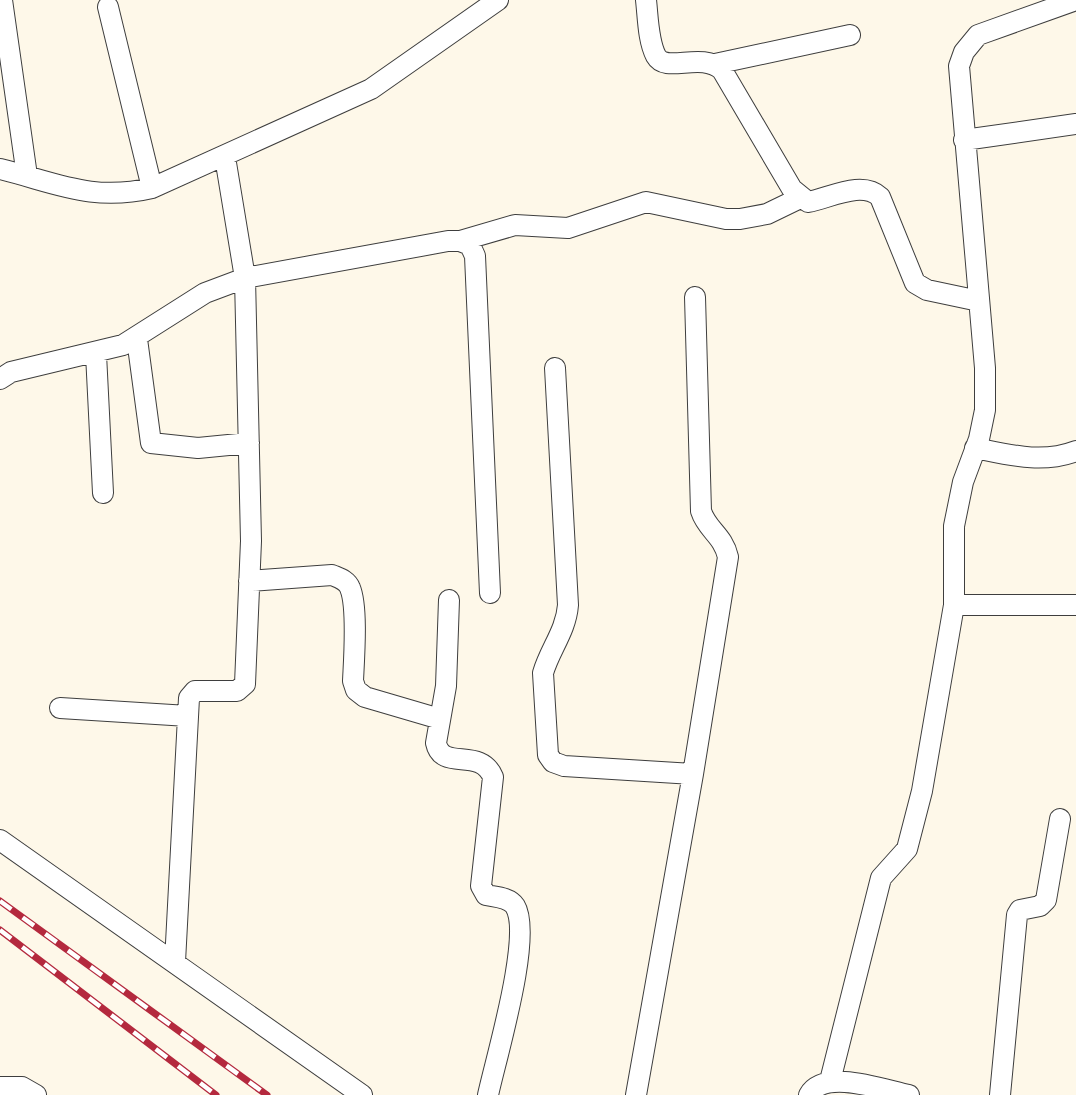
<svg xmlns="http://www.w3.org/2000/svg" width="1076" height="1095" font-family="Bitter,serif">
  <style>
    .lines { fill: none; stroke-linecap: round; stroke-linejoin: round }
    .street-casing { stroke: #3e3e3e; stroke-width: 22 }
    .street { stroke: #fff; stroke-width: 20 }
    .rail-casing { stroke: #b4293e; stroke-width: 7 }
    .rail { stroke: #fff; stroke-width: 4.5; stroke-dasharray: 14; stroke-linecap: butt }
  </style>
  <rect width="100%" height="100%" fill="#fef8e9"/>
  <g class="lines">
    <!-- street casing -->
    <g class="street-casing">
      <path id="street" d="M2 0 27 176
        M646 0C648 17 648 41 656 56 666 74 701 51 722 70L792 189 808 202C830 198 862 180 880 197L915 283 927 290 979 301
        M108 7 152 188
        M715 64 850 35
        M964 140 1076 124
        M0 169C57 183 92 202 152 188L371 89 498 0
        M460 241 515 225 568 228 646 202 726 219H740L767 214 800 198
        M137 339 151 443 198 448 249 443
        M96 354 103 493
        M555 368 568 605C566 631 550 649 543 673L548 755 553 762 564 766 693 774
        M0 379 11 372 123 345 205 293 245 278 448 241H460L470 245 475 256 490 593
        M975 448C1010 455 1042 464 1076 451
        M249 581 332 575C339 578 347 580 350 588 358 607 354 659 353 681L356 690 365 697 440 719
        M449 600 446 686 436 743C442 772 480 746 493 777L481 886 486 895C495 897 509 897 515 906 533 935 496 1058 488 1095
        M954 605H1076
        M60 708 188 716
        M0 840 362 1095
        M175 962 189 698 195 691H237L245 684 251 541 245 278 225 157
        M830 1081 881 878 907 849 922 791 954 605V526L963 482 979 439 985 410V368L959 66 964 52 978 35 1076 0
        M0 1087H22L36 1095
        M636 1095 693 774 728 557C723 535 707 530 701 511L695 297
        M809 1095C824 1068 884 1090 909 1095
        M1000 1095 1017 915 1020 910 1040 906 1046 900 1060 819"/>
    </g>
    <!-- street -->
    <use href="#street" class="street"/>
    <!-- rail casing -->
    <g class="rail-casing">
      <path id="rail" d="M0 901 267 1095
        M0 930 216 1095"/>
    </g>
    <!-- rail -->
    <use href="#rail" class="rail"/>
  </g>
</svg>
